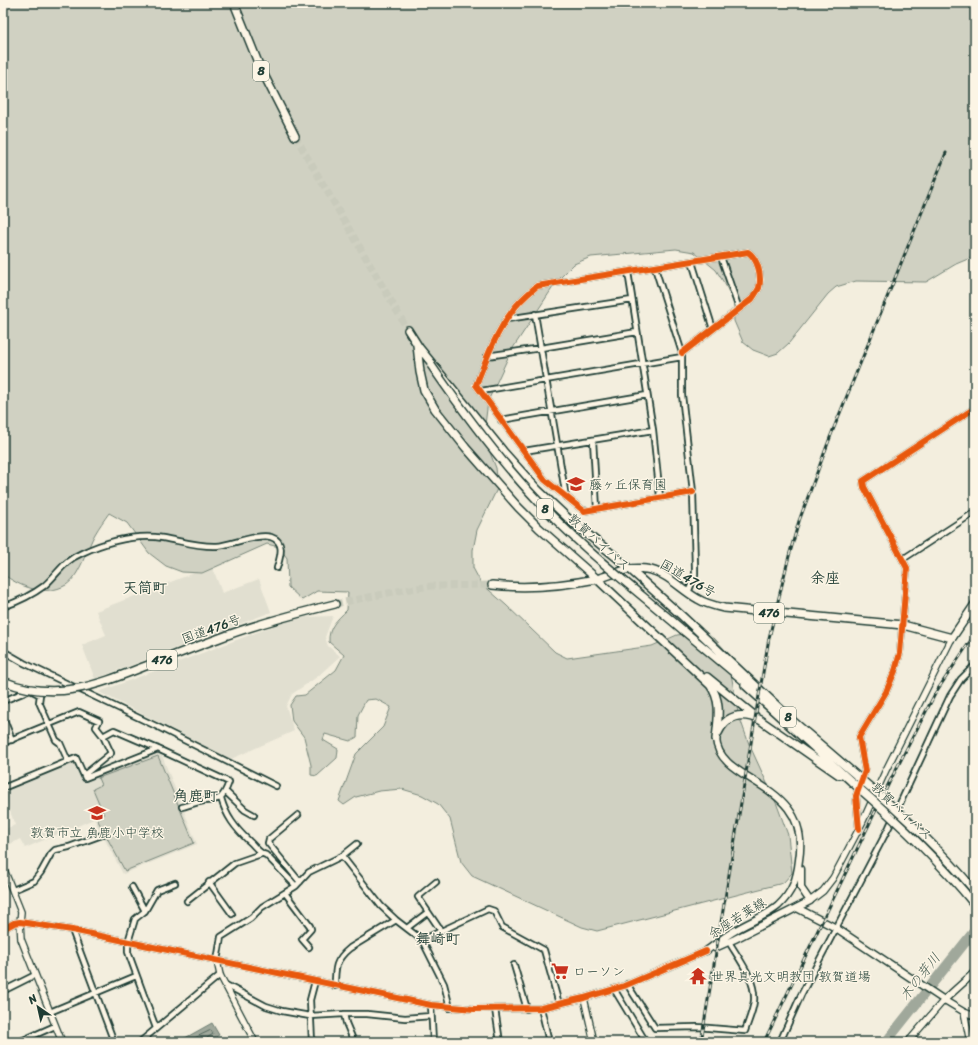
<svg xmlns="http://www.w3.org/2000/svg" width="978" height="1045" font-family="Sriracha,'Klee One',sans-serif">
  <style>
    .built { fill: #e1dfd0 }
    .green { fill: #d0d1c2; stroke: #78877b }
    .water { fill: #a0a89b; stroke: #6c7d72 }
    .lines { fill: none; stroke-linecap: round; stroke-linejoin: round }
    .shore { stroke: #53685d; stroke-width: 1 }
    .stream { stroke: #6c7d72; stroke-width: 1.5 }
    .river { stroke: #a0a89b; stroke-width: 10 }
    .trunk-tunnel { stroke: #c9cbbc; stroke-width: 7; stroke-dasharray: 7 3.5; stroke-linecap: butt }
    .minor-casing { stroke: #1f3d34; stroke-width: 8 }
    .tertiary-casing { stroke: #1f3d34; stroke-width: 8 }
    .secondary-casing { stroke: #1f3d34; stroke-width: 9 }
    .trunk-casing { stroke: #1f3d34; stroke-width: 10 }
    .minor { stroke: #fcf5e5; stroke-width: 4.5 }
    .tertiary { stroke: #fcf5e5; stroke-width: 5.5 }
    .secondary { stroke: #fcf5e5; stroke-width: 6 }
    .trunk { stroke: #fcf5e5; stroke-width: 7 }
    .rail-casing { stroke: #1f3d34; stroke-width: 3 }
    .rail { stroke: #fcf5e5; stroke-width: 1.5; stroke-dasharray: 4.5; stroke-linecap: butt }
    .trunk-bridge-casing { stroke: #1f3d34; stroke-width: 10; stroke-linecap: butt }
    .trunk-bridge { stroke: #fcf5e5; stroke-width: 7 }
    .cycleway-casing { stroke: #fcf5e5; stroke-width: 8 }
    .cycleway { stroke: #e8590c; stroke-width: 6 }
    .labels { text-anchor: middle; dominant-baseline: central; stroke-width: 3; stroke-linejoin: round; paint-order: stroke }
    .shield { fill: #fcf5e5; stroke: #617469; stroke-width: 1 }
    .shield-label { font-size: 12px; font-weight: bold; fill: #1f3d34 }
    .poi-label { font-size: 13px; fill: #1f3d34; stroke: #fcf5e5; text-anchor: start }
    .street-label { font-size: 13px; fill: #1f3d34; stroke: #fcf5e5 }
    .water-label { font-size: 14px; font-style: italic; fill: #465d53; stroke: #fcf5e5 }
    .quarter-label { font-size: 15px; font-weight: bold; fill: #1f3d34; stroke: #fcf5e5 }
  </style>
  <rect width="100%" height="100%" fill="#f3eede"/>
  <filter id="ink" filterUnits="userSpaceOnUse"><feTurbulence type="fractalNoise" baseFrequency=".025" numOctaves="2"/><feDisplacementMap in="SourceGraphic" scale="8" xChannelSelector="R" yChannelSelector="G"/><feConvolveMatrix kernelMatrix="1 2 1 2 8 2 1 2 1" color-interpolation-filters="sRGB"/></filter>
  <g filter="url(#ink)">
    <!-- built -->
    <path class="built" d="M212 566 222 593 259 579 271 612 95 679 82 645 106 635 96 611Z
      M333 616 325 637 328 646 340 656 317 677 292 694 286 706 294 731 231 759 99 692 284 622 306 617Z
      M157 753H161L197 844 123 874 94 819 25 848 20 839 5 847 3 843V830L15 825 3 792 75 762 84 781Z"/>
    <!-- green -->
    <path class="green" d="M3 3H975V256L956 264 926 282 856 281 836 287 828 294 789 343 778 353 769 356 753 350 743 342 734 321V303L726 286 716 270 694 252 676 249 591 257 574 264 557 281 511 351 488 401 485 425 489 450 496 468 498 487 477 530 473 550V568L481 583 506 605 555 652 567 658 652 646 677 635 695 633 715 639 725 650 730 668 738 713 749 744 777 805 788 835 792 873 783 883 597 931 582 927 472 876 461 862 450 819 438 804 422 795 402 789 379 791 356 797 344 805 339 801 356 754 383 727 391 707 376 699 366 700 358 715 357 737 350 741 325 734 323 740 338 749 337 758 317 776 311 775V765L304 737 292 721 290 705 296 696 305 695 336 670 344 655 329 642C328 627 337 620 347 610L348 592 317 591 302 600 288 587 287 558 279 547 267 544 202 573 182 572 166 566 149 553 127 523 109 513C104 520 99 527 95 534 87 548 80 576 66 585 45 597 20 587 3 574Z
      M158 756 194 843 125 871 97 819 104 815 93 789 101 785 98 778Z"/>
    <!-- water -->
    <path class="water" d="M212 1023 219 1035 207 1042H178Z"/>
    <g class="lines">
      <!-- shore -->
      <path class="shore" d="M186 1042 211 1030 213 1034 207 1038 206 1042"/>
      <!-- stream -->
      <path class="stream" d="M3 917 7 915"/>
      <!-- river -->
      <path class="river" d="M886 1042 975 930"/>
      <!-- trunk-tunnel -->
      <path class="trunk-tunnel" d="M295 136 408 330
        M335 604 403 590 431 586 492 585"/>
      <!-- minor casing -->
      <g class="minor-casing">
        <path id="minor" d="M721 257 739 309
          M692 262 713 329
          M655 268 682 353V395L693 492 695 567V575L688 593
          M628 272 653 430 660 497
          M535 314 566 497
          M507 319 632 300
          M682 353 752 299C754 296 757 292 759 288 762 276 758 259 748 252L537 286C529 293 519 301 513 310 496 332 486 359 476 385L545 480 584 511 693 492
          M487 356 541 348 637 332
          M481 391 682 357
          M501 420 647 395
          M593 440 597 509
          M524 451 653 430
          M903 559 975 512
          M3 607C17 602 32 595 44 586 58 574 63 561 82 553 106 542 136 534 163 538 180 541 199 547 217 546 231 545 258 533 271 537 286 542 280 557 277 568
          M3 651 24 663 158 727 276 786
          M3 701 30 690 40 695 39 702 56 740 60 743 68 761
          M3 717 12 740
          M3 743 79 712 99 721 96 727 103 736 114 730 158 749 229 782C223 799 220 800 204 801 197 802 189 805 182 807
          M84 775 111 753 103 736
          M3 788 76 758 85 778 158 749
          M226 792 245 810 254 815
          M221 798C226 816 235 828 249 841 255 846 258 853 266 855L296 886
          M298 815 269 839 268 843 300 882
          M859 829 856 796 865 771 859 737 886 692 895 671 900 653 907 568 864 487 863 481 975 408
          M342 856 357 844
          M209 882 232 914
          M436 882 418 897 441 931
          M132 887 145 911 135 919 128 942V952L156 1028
          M13 890 34 881 41 872 51 854 55 850 69 847 102 835
          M285 893 310 926 311 929 302 939 309 947
          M187 901 235 863 261 854
          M145 911 157 890 175 883
          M407 928 428 912
          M72 930 114 1042
          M422 940 488 909 494 911 502 927 544 950 559 1004
          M217 961 221 937 251 918 262 907 296 886 309 872 342 856 381 906 396 920 422 940 444 984 450 1008
          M514 965 527 1009
          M627 984 655 1028 697 1027 745 1031C748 1022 753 1011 754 1001 756 980 739 959 729 942
          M226 985 266 1006 282 1011 310 1016 344 1014H367L405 1018 431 1016
          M335 986C335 968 335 960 350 948L396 920
          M614 989 646 1042
          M3 991 35 975
          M431 1005 433 1042
          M541 1008 549 1042
          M495 1009 500 1042
          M50 1012 136 976
          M344 1014 346 1023 354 1042
          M19 1042 55 1026
          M140 1042 220 975
          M312 1042 310 1000 315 981
          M492 1042 499 1040
          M780 1042 801 995 889 827 950 696 961 679 975 665"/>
      </g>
      <!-- tertiary casing -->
      <g class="tertiary-casing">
        <path id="tertiary" d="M3 867 21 912 20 922 21 939 62 1042
          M810 901 823 891 833 878 862 823 885 772 952 638
          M3 929 14 923 20 922 72 930 431 1005 474 1009 541 1008 584 998 624 986 706 951
          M217 961 220 975 255 1042
          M584 998 594 1042
          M964 1012 970 1042
          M908 1042 944 1000 964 1012 975 1016"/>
      </g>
      <!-- secondary casing -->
      <g class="secondary-casing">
        <path id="secondary" d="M797 908 836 928 944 1000 975 972
          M715 948 735 939 810 901 801 888V869
          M706 951C716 944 725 936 736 930 749 922 766 916 778 906 792 893 797 879 799 860 812 780 719 785 716 739"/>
      </g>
      <!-- trunk casing -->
      <g class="trunk-casing">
        <path id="trunk" d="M234 3 259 65 295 136
          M408 330 420 349
          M417 345 503 451 538 490 571 521 616 557 682 616 791 719
          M417 345 420 372 424 390 435 409 466 448 518 507 539 528 597 579 710 685C722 701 718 719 716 739
          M492 585C528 589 561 586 596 579 612 575 629 566 646 569 667 572 681 590 698 599 706 604 715 606 724 608L903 625 952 638 975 604
          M319 608 335 604
          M684 631 750 686
          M707 677 755 716
          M745 685 852 782
          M787 716 857 776
          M718 733C727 714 742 712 760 720L839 775"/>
      </g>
      <!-- minor -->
      <use href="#minor" class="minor"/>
      <!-- tertiary -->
      <use href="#tertiary" class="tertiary"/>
      <!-- secondary -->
      <use href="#secondary" class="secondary"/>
      <!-- trunk -->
      <use href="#trunk" class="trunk"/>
      <!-- rail casing -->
      <g class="rail-casing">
        <path id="rail" d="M701 1042 757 707 769 638 789 556 799 521 831 435 946 153
          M764 1042 889 783 936 692 975 634"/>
      </g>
      <!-- rail -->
      <use href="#rail" class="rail"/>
      <!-- trunk-bridge casing -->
      <g class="trunk-bridge-casing">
        <path id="trunk-bridge" d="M431 365C464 413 498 459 538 501 582 549 635 589 684 631
          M3 681C54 702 95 686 143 667 168 658 192 648 217 639 250 626 284 617 319 608
          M857 776C899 811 940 849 975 891
          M852 782C896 820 938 859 975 905"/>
      </g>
      <!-- trunk-bridge -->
      <use href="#trunk-bridge" class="trunk-bridge"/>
      <!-- cycleway casing -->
      <g class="cycleway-casing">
        <path id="cycleway" d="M682 353 752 299C754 296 757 292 759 288 762 276 758 259 748 252L537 286C529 293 519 301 513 310 496 332 486 359 476 385L545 480 584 511 693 492
          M859 829 856 796 865 771 859 737 886 692 895 671 900 653 907 568 864 487 863 481 975 408
          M3 929 14 923 20 922 72 930 431 1005 474 1009 541 1008 584 998 624 986 706 951"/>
      </g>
      <!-- cycleway -->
      <use href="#cycleway" class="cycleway"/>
    </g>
  </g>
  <!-- icons -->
  <defs>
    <g id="school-bare" transform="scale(1.38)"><path d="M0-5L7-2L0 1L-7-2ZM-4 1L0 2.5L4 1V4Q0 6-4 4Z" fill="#c8321e" stroke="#fcf5e5" stroke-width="2.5" paint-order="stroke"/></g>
    <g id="supermarket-bare" transform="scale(1.38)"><path d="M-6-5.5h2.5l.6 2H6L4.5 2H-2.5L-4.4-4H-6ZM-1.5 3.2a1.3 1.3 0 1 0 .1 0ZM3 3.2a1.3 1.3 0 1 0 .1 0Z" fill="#c8321e" stroke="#fcf5e5" stroke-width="2.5" paint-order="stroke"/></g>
    <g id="temple-bare" transform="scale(1.38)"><path d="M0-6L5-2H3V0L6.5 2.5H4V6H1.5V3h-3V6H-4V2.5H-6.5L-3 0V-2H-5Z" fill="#c8321e" stroke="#fcf5e5" stroke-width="2.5" paint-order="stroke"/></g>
  </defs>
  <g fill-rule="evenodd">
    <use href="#school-bare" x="576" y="484"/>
    <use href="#school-bare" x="97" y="813"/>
    <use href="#supermarket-bare" x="560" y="971"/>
    <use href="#temple-bare" x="698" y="976"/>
  </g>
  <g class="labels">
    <!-- shield labels -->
    <g class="shield">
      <rect x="253" y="61" width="16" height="20" rx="3"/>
      <rect x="537" y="499" width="16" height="20" rx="3"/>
      <rect x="754" y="603" width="30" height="20" rx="3"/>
      <rect x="147" y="650" width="30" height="20" rx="3"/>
      <rect x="780" y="707" width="16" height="20" rx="3"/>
    </g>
    <g class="shield-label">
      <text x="261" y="71">8</text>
      <text x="545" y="509">8</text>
      <text x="769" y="613">476</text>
      <text x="162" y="660">476</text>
      <text x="788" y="717">8</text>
    </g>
    <!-- poi labels -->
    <g class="poi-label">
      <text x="589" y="484">藤ヶ丘保育園</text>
      <text x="97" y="832" text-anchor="middle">敦賀市立 角鹿小中学校</text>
      <text x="573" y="971">ローソン</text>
      <text x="711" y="976">世界真光文明教団 敦賀道場</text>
    </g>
    <!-- street labels -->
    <g class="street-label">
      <text transform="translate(599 542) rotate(42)">敦賀バイパス</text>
      <text transform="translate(688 578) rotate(30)">国道476号</text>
      <text transform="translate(211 629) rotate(-20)">国道476号</text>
      <text transform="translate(902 811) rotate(43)">敦賀バイパス</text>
      <text transform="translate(737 918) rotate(-32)">余座若葉線</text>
    </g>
    <!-- water labels -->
    <g class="water-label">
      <text transform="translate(920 977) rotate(-52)">木の芽川</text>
    </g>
    <!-- quarter labels -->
    <g class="quarter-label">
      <text x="825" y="578">余座</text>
      <text x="145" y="588">天筒町</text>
      <text x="196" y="796">角鹿町</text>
      <text x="438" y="939">舞崎町</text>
    </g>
  </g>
  <!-- margin -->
  <rect width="978" height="1045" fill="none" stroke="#fcf5e5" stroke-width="16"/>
  <rect x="8" y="8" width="962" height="1029" fill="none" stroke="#1f3d34" stroke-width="1.5" filter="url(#ink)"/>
  <!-- north arrow -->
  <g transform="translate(38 1007) rotate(326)" stroke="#fcf5e5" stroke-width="3" paint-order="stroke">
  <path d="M0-3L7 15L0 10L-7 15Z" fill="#1f3d34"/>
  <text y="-6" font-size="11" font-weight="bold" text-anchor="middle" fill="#1f3d34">N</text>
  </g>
</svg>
